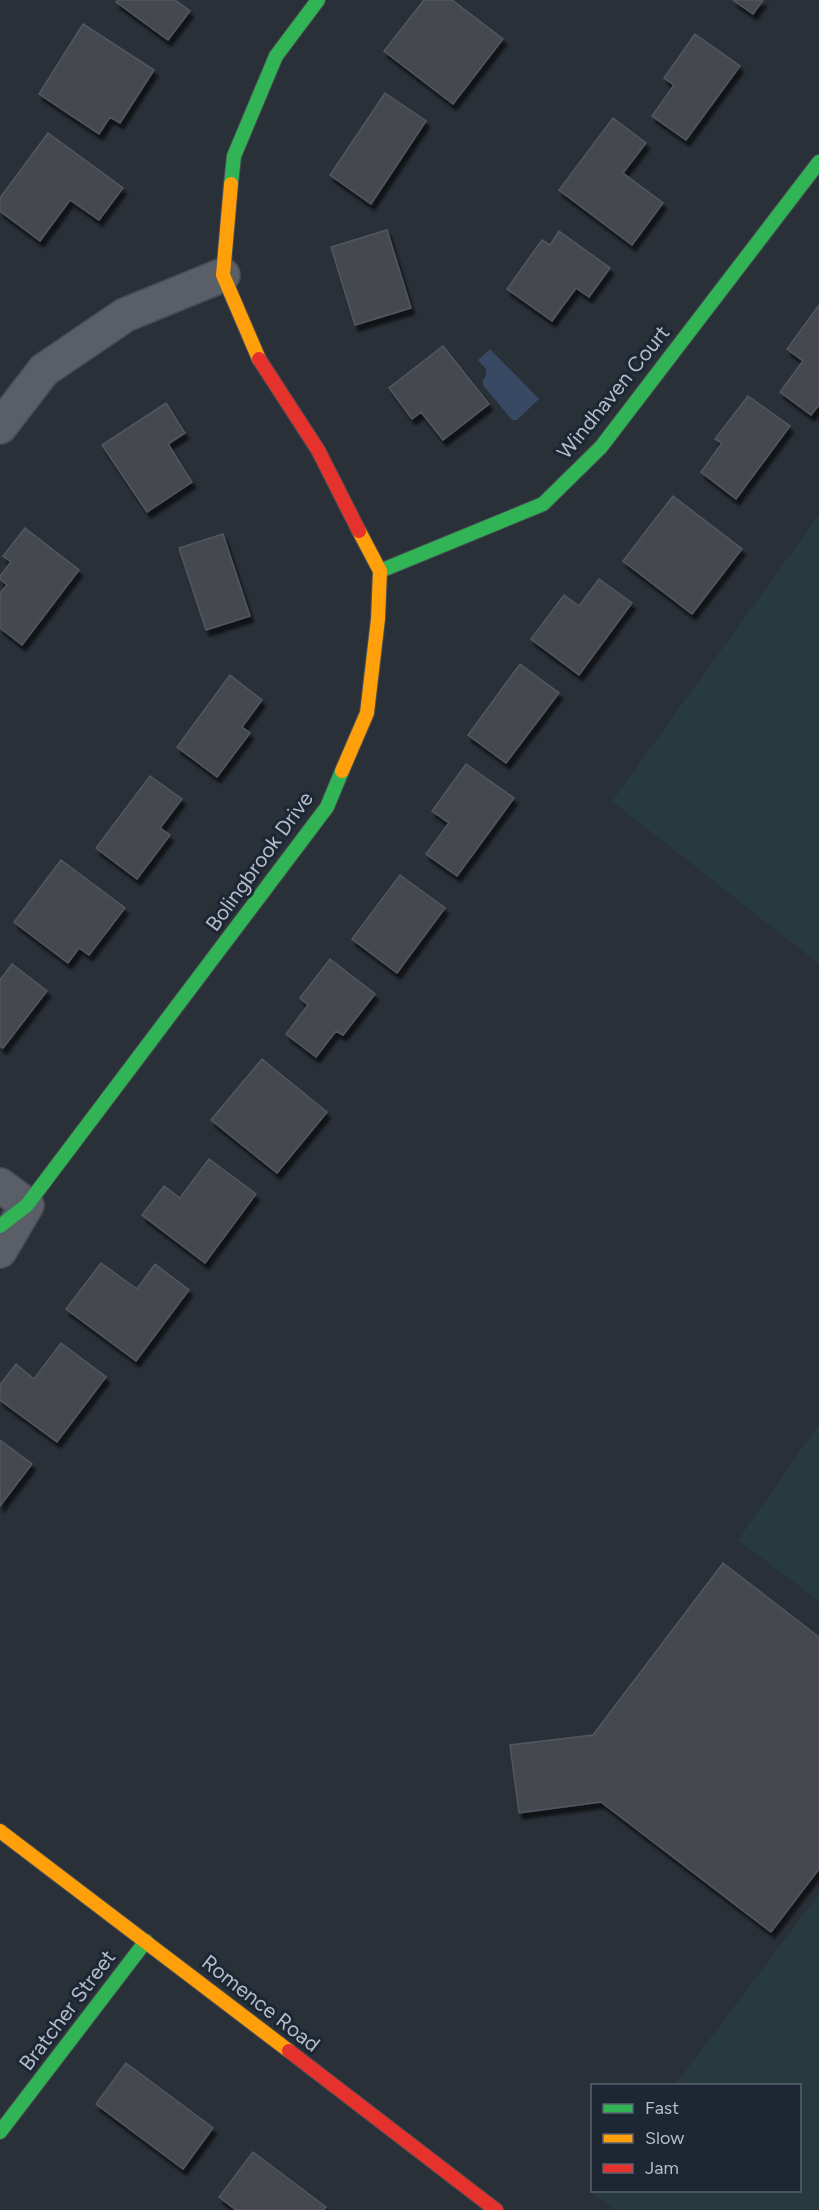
<svg xmlns="http://www.w3.org/2000/svg" width="819" height="2210" font-family="Figtree,sans-serif">
  <style>
    .green { fill: #273a3e }
    .water { fill: #384963 }
    .building { fill: #444950; stroke: #52575f; stroke-width: 1.5; filter: url(#shadow) }
    .lines { fill: none; stroke-linecap: round; stroke-linejoin: round }
    .street-casing { stroke: #484c53; stroke-width: 36 }
    .fast-casing { stroke: #484c53; stroke-width: 16 }
    .slow-casing { stroke: #484c53; stroke-width: 16 }
    .jam-casing { stroke: #484c53; stroke-width: 16 }
    .street { stroke: #5a5e66; stroke-width: 33 }
    .fast { stroke: #30b455; stroke-width: 14 }
    .slow { stroke: #ff9f0a; stroke-width: 14 }
    .jam { stroke: #e5322d; stroke-width: 14 }
    .labels { text-anchor: middle; dominant-baseline: central; stroke-width: 6; stroke-linejoin: round; paint-order: stroke }
    .street-label { font-size: 21px; fill: #b4bcc9; stroke: #1d2633 }
  </style>
  <defs>
    <filter id="shadow"><feDropShadow dx="3.5" dy="6" stdDeviation="1.5" flood-color="#0009"/></filter>
  </defs>
  <rect width="100%" height="100%" fill="#2a3038"/>
  <!-- green -->
  <path class="green" d="M819 515V964L612 801Z
    M819 1424V1601L738 1540Z
    M819 1894V2210H615L593 2194 596 2191 800 2190V2086L675 2085Z"/>
  <!-- water -->
  <path class="water" d="M490 349 539 399 517 420H512L483 385V380L486 376V369L478 360Z"/>
  <!-- building -->
  <path class="building" d="M118 0H175L190 11 168 40 116 2Z
    M424 0H452L503 39 453 104 384 51Z
    M733 0H763L753 14Z
    M83 24 154 70 120 123 110 117 99 134 39 94Z
    M695 34 740 66 686 140 652 116 674 85 664 78Z
    M385 93 426 121 371 204 330 175Z
    M613 118 646 143 623 173 663 203 632 245 559 190Z
    M48 133 123 188 99 220 70 200 40 241 0 211V198Z
    M387 230 411 308 355 325 331 247Z
    M559 231 610 268 589 297 576 288 552 321 507 289 542 240 550 245Z
    M819 305V405L811 415 780 392 803 361 787 349Z
    M443 346 489 404 443 440 421 412 412 419 389 388Z
    M748 396 790 426 736 499 701 472 722 443 715 439Z
    M166 403 185 433 168 444 192 482 147 512 102 445Z
    M673 496 742 549 692 614 623 561Z
    M25 528 79 570 22 645 0 628V593L7 585 0 579V576L11 562 3 556Z
    M223 534 250 616 206 630 179 548Z
    M599 579 632 603 579 675 531 639 564 595 579 606Z
    M520 664 559 693 506 763 468 735Z
    M230 675 262 700 242 727 250 733 217 777 177 747Z
    M466 764 514 798 457 876 426 854 449 823 432 811Z
    M150 776 182 799 160 828 170 835 137 879 96 848Z
    M61 860 125 908 89 955 79 948 68 963 14 922Z
    M400 875 445 908 397 973 352 939Z
    M330 959 375 994 343 1035 336 1031 316 1057 286 1034 308 1005 300 998Z
    M12 964 47 991 3 1048 0 1046V980Z
    M262 1059 327 1112 277 1173 211 1120Z
    M209 1159 256 1194 205 1263 142 1215 164 1186 180 1198Z
    M101 1263 137 1289 155 1264 189 1290 136 1361 66 1309Z
    M61 1343 106 1377 57 1442 0 1400V1385L16 1364 34 1379Z
    M0 1440 32 1464 0 1506Z
    M723 1563 819 1637V1869L771 1932 601 1802 519 1813 510 1745 593 1735Z
    M126 2063 213 2128 183 2169 96 2104Z
    M253 2152 326 2207 323 2210H236L219 2197Z"/>
  <g class="lines">
    <!-- street casing -->
    <g class="street-casing">
      <path id="street" d="M0 427 44 370 125 315 223 275
        M0 1185 27 1205 0 1251"/>
    </g>
    <!-- fast casing -->
    <g class="fast-casing">
      <path id="fast" d="M231 184 234 156 276 56 318 0
        M380 571 543 504 601 447 819 162
        M0 1226 27 1205 327 807 342 771
        M0 2132 146 1941"/>
    </g>
    <!-- slow casing -->
    <g class="slow-casing">
      <path id="slow" d="M231 184 223 275 259 359
        M342 771 367 713 378 619 380 571 359 531
        M0 1831 289 2051"/>
    </g>
    <!-- jam casing -->
    <g class="jam-casing">
      <path id="jam" d="M259 359 318 450 359 531
        M289 2051 496 2210"/>
    </g>
    <!-- street -->
    <use href="#street" class="street"/>
    <!-- fast -->
    <use href="#fast" class="fast"/>
    <!-- slow -->
    <use href="#slow" class="slow"/>
    <!-- jam -->
    <use href="#jam" class="jam"/>
  </g>
  <g class="labels">
    <!-- street labels -->
    <g class="street-label">
      <text transform="translate(613 392) rotate(-51)">Windhaven Court</text>
      <text transform="translate(259 861) rotate(-54)">Bolingbrook Drive</text>
      <text transform="translate(261 2003) rotate(38)">Romence Road</text>
      <text transform="translate(67 2010) rotate(-53)">Bratcher Street</text>
    </g>
  </g>
  <!-- legend -->
  <rect x="591" y="2084" width="210" height="108" fill="#1d2633" stroke="#59626f" stroke-width="1.5"/>
  <rect x="603" y="2104" width="30" height="9" fill="#30b455" stroke="#59626f" stroke-width="1.5"/>
  <text x="645" y="2114" font-size="18" fill="#b4bcc9">Fast</text>
  <rect x="603" y="2134" width="30" height="9" fill="#ff9f0a" stroke="#59626f" stroke-width="1.5"/>
  <text x="645" y="2144" font-size="18" fill="#b4bcc9">Slow</text>
  <rect x="603" y="2164" width="30" height="9" fill="#e5322d" stroke="#59626f" stroke-width="1.5"/>
  <text x="645" y="2174" font-size="18" fill="#b4bcc9">Jam</text>
</svg>
